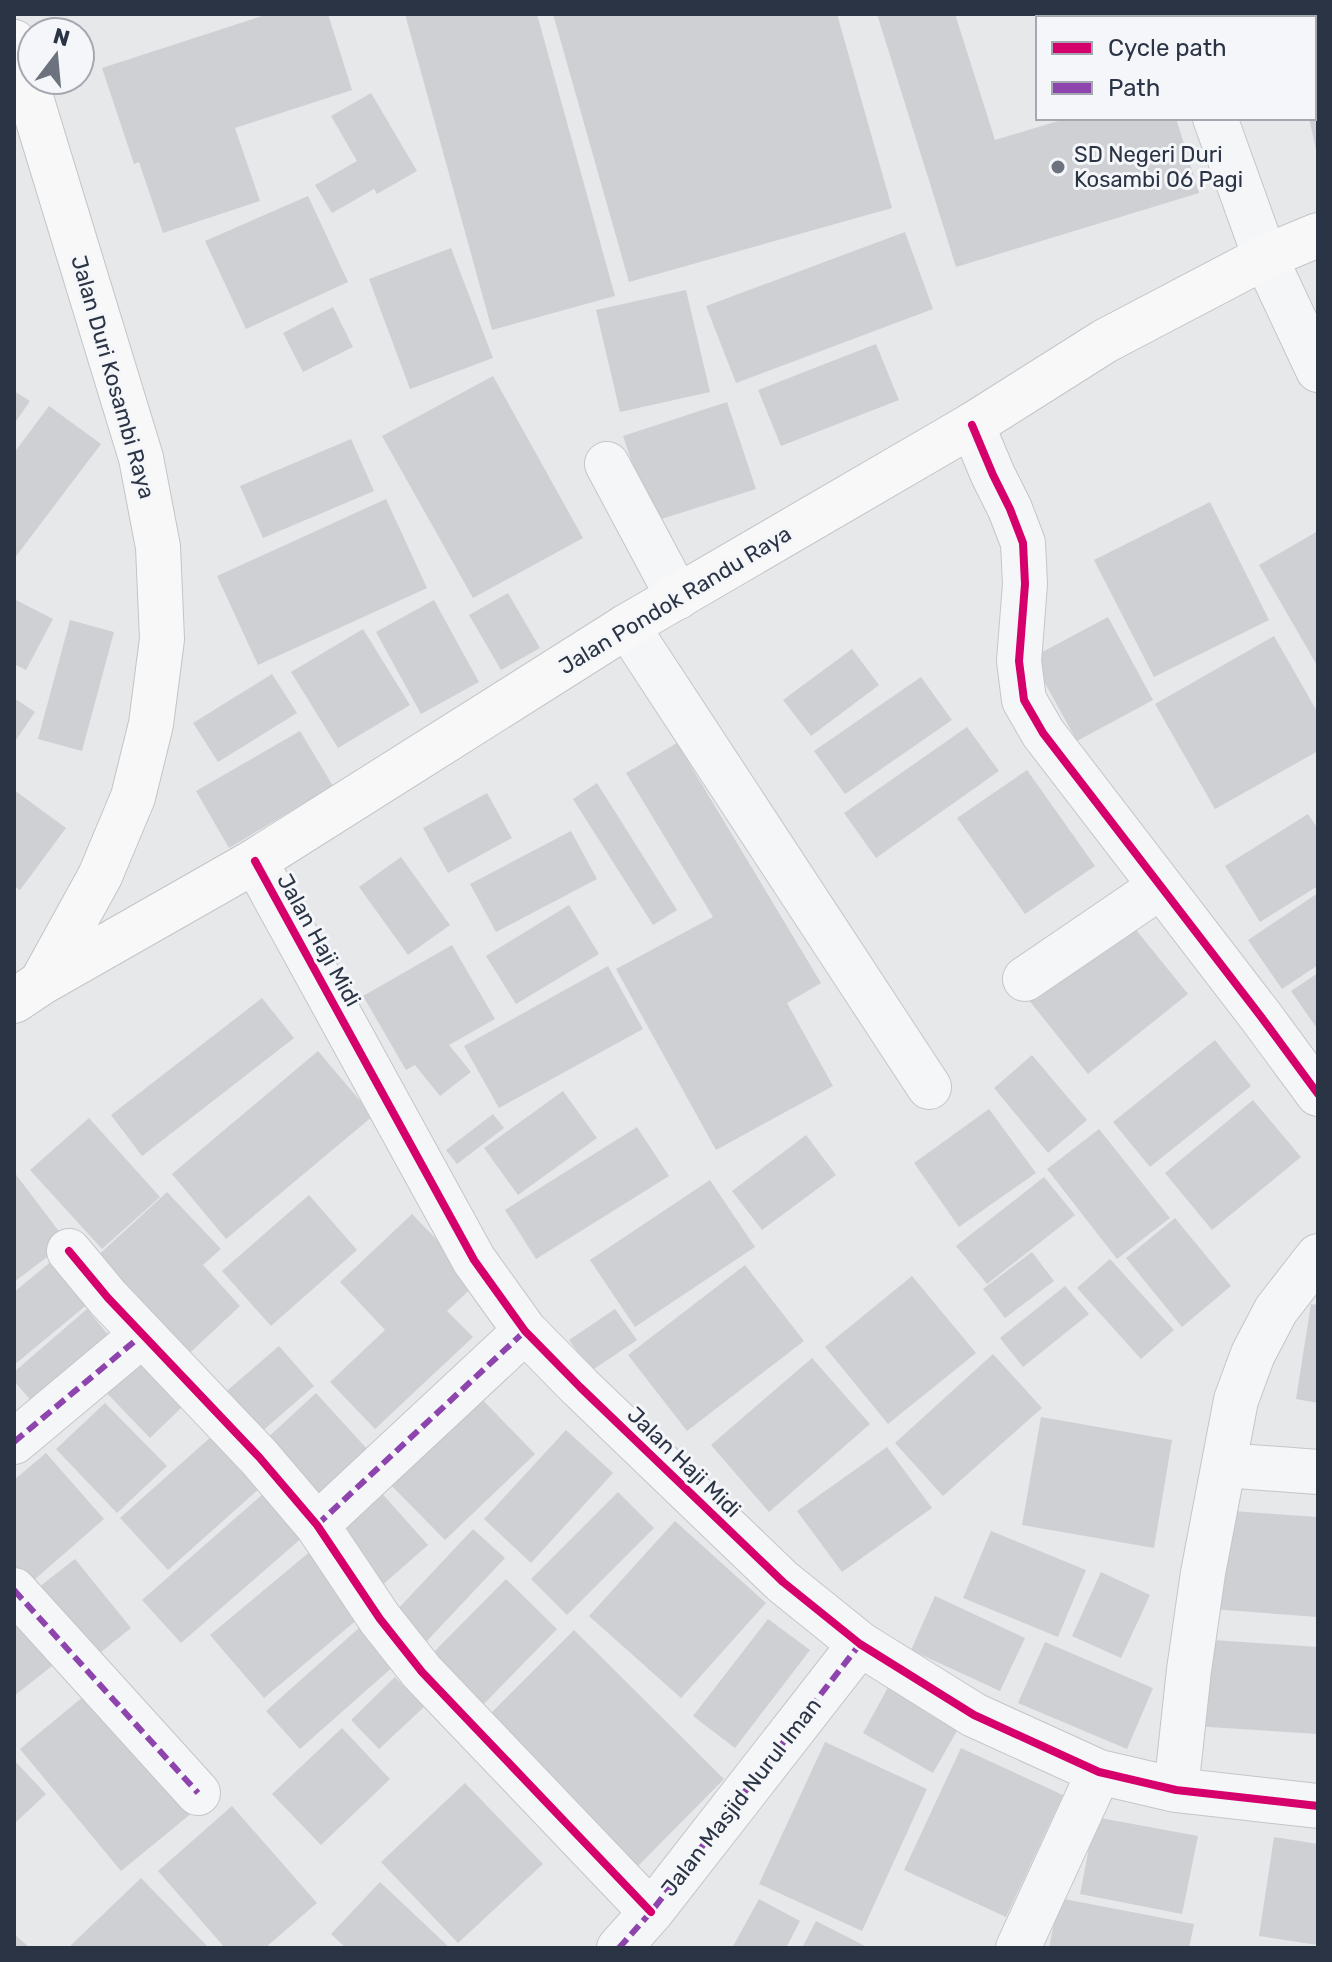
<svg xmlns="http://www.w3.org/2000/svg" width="1332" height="1962" font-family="Rubik,sans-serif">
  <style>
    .building { fill: #ced0d3 }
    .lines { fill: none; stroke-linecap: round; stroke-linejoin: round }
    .minor-casing { stroke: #c4c6c8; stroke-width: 46 }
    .major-casing { stroke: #c2c5c8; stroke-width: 46 }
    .minor { stroke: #f5f6f7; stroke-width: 44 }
    .major { stroke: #f8f8f8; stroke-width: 44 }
    .quiet { stroke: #8e44ad; stroke-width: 6; stroke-dasharray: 12 6; stroke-linecap: butt }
    .cycleway-casing { stroke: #f4f6f9; stroke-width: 13 }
    .cycleway { stroke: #d6006c; stroke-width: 8 }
    .poi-dot { fill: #6c737f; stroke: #f4f6f9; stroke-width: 3 }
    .labels { text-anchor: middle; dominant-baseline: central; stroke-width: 6; stroke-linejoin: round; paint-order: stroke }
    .poi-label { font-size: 22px; fill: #2b3445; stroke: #f4f6f9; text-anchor: start }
    .street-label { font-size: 22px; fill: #2b3445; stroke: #f4f6f9 }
  </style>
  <rect width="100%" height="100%" fill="#e6e8ea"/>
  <!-- building -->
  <path class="building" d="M268 14H328L352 90 235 128 260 201 163 233 139 162 134 164 102 68Z
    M405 14H537L615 296 492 330Z
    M553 14H837L892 208 629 282Z
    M877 14H955L995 140 1068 118H1176L1199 193 956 267Z
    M1318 27V80L1314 81V29Z
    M371 93 417 171 377 194 374 189 332 213 315 185 357 161 331 116Z
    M1318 93V153L1317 154 1309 118H1314V94Z
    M308 196 348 282 246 329 205 241Z
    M905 232 933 309 736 383 706 306Z
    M451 248 493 358 410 389 369 279Z
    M686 290 710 392 620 412 596 310Z
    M333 307 353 347 303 372 283 333Z
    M876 344 899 400 781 446 758 390Z
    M493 376 583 538 473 598 382 436Z
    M14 391 30 401 14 424Z
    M727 402 756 489 652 522 623 436Z
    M49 406 101 444 14 559V453Z
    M351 439 374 491 263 538 240 486Z
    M386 499 427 588 258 665 217 576Z
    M1210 502 1269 620 1154 677 1094 560Z
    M1318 531V667L1259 565Z
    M508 593 540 648 501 670 469 615Z
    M14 599 53 619 26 670 14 664Z
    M434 600 479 682 421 714 376 632Z
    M1108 617 1153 700 1077 741 1031 658Z
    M70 620 114 632 82 751 38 739Z
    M363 629 410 705 338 748 291 672Z
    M1274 636 1318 713V751L1215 809 1155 704Z
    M852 649 879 685 811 736 783 700Z
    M272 674 297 713 218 762 193 723Z
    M921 677 952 720 845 794 814 751Z
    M14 698 35 712 14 743Z
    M967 727 999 771 876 858 844 813Z
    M300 731 333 786 229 848 196 791Z
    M677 743 821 983 787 1003 833 1086 716 1150 616 969 713 917 626 773Z
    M1027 770 1095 866 1025 914 957 818Z
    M597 783 677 910 653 925 573 799Z
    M14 790 66 828 20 890 14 886Z
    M487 793 512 838 448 873 423 828Z
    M1308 814 1318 829V886L1260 922 1225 866Z
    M571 831 597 879 496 932 470 884Z
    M401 857 450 925 408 955 359 887Z
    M1318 893V965L1282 989 1248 940Z
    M569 905 599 954 516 1004 486 956Z
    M1128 920 1188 994 1088 1074 1028 999Z
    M452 945 495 1019 449 1045 471 1072 440 1096 415 1065 406 1070 363 996Z
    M608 966 643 1029 499 1108 464 1046Z
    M1318 973V1030L1291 991Z
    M262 998 294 1038 142 1156 111 1115Z
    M1215 1040 1251 1086 1150 1167 1113 1122Z
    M318 1051 373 1116 226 1239 172 1174Z
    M1032 1055 1087 1120 1048 1153 994 1088Z
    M563 1091 597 1138 518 1195 484 1148Z
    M1253 1100 1301 1157 1212 1230 1165 1173Z
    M989 1109 1036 1173 959 1227 914 1163Z
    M493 1114 504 1128 457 1164 446 1150Z
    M89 1118 160 1197 102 1249 30 1170Z
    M637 1127 669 1176 536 1259 505 1210Z
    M1099 1129 1170 1218 1117 1259 1047 1169Z
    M806 1135 836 1175 762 1230 732 1191Z
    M14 1172 67 1242 14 1282Z
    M1044 1177 1075 1215 987 1284 956 1246Z
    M710 1180 755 1247 635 1327 590 1260Z
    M167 1192 221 1249 203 1265 240 1306 179 1363 93 1260Z
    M309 1195 357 1250 271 1326 222 1271Z
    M412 1214 478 1282 447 1311 473 1337 375 1429 330 1382 385 1330 340 1282Z
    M1175 1218 1231 1286 1182 1327 1126 1258Z
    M1032 1252 1054 1281 1005 1318 983 1289Z
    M1110 1259 1174 1330 1141 1359 1077 1288Z
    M53 1260 89 1303 14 1365V1292Z
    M745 1265 804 1341 687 1431 628 1355Z
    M912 1276 976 1353 888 1424 825 1347Z
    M1065 1286 1089 1314 1023 1367 1000 1338Z
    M1311 1304 1318 1305V1403L1296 1399Z
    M87 1309 119 1348 42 1413 14 1381V1372Z
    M615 1309 637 1340 591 1371 569 1340Z
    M279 1346 314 1386 258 1435 222 1395Z
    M134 1354 184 1405 150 1438 100 1386Z
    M993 1354 1042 1408 943 1496 895 1443Z
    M812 1358 870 1424 769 1512 711 1445Z
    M475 1392 535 1454 445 1540 385 1479Z
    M316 1393 378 1461 325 1509 263 1442Z
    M105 1403 167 1466 117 1513 56 1449Z
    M1041 1417 1172 1440 1154 1548 1022 1525Z
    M222 1427 270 1479 168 1570 120 1518Z
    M566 1430 613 1473 531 1563 484 1519Z
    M887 1447 932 1508 842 1572 797 1511Z
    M46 1453 104 1519 26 1587 14 1573V1480Z
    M272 1486 311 1530 181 1643 142 1600Z
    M378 1489 428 1545 379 1588 328 1532Z
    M618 1492 654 1528 567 1615 531 1579Z
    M1218 1510 1318 1517V1617L1211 1609Z
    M675 1521 766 1603 681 1698 589 1616Z
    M473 1529 505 1558 426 1642 395 1612Z
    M991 1531 1086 1570 1058 1637 963 1598Z
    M312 1550 365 1613 264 1698 210 1635Z
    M75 1559 131 1628 86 1664 30 1594Z
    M1101 1572 1150 1595 1121 1658 1072 1636Z
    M506 1579 557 1629 474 1714 422 1664Z
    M935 1596 1025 1638 1000 1691 911 1650Z
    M14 1599 62 1658 14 1696Z
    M369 1619 404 1657 300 1749 266 1711Z
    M768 1619 810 1650 735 1748 693 1716Z
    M574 1630 724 1779 638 1866 487 1717Z
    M1198 1639 1318 1647V1734L1193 1726Z
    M1045 1642 1153 1688 1127 1749 1018 1703Z
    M395 1677 424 1707 379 1749 351 1720Z
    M891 1682 962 1722 933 1773 863 1733Z
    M96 1686 198 1808 121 1871 20 1749Z
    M342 1728 390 1779 321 1845 272 1794Z
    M825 1742 927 1789 862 1931 759 1884Z
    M961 1748 1063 1795 1006 1917 904 1870Z
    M14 1760 46 1794 14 1824Z
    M465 1783 543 1864 458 1943 381 1862Z
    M232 1806 317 1903 265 1948H225L158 1871Z
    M1095 1817 1198 1836 1182 1914 1080 1894Z
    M1274 1837 1318 1844V1945L1259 1936Z
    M141 1878 209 1948H68Z
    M380 1882 450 1948H346L331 1934Z
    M1059 1898 1194 1924 1189 1948H1049Z
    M759 1899 800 1921 786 1948H732Z
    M816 1921 869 1948H802Z
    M14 1934 30 1948H14Z"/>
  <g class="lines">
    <!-- minor casing -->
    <g class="minor-casing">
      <path id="minor" d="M1178 14 1180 18
        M1215 118 1265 257 1318 370
        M972 425 993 475 1010 509 1023 543 1025 584 1019 661 1024 700 1043 733 1262 1018 1318 1094
        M607 464 678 597
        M627 626 929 1087
        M255 861 474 1260 525 1331 580 1387 783 1582 860 1644 974 1715 1099 1772 1176 1790 1318 1806
        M1025 979 1160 887
        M69 1251 108 1298 259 1457 317 1525 380 1619 422 1672 651 1912
        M14 1442 142 1335
        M1224 1465 1318 1472
        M317 1525 525 1331
        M14 1590 198 1793
        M1176 1790 1189 1670 1203 1573 1236 1400 1253 1354 1276 1310 1318 1256
        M619 1948 651 1912 860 1644
        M1018 1948 1099 1772"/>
    </g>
    <!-- major casing -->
    <g class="major-casing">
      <path id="major" d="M14 42 141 458 158 547 162 639 151 724 133 797 100 876 41 983
        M14 1001 41 983 255 861 627 626 972 425 1105 341 1265 257 1318 235"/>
    </g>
    <!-- minor -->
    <use href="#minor" class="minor"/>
    <!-- major -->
    <use href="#major" class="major"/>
    <!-- quiet -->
    <path class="quiet" d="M14 1442 142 1335
      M317 1525 525 1331
      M14 1590 198 1793
      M619 1948 651 1912 860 1644"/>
    <!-- cycleway casing -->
    <g class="cycleway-casing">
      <path id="cycleway" d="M972 425 993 475 1010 509 1023 543 1025 584 1019 661 1024 700 1043 733 1262 1018 1318 1094
        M255 861 474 1260 525 1331 580 1387 783 1582 860 1644 974 1715 1099 1772 1176 1790 1318 1806
        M69 1251 108 1298 259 1457 317 1525 380 1619 422 1672 651 1912"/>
    </g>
    <!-- cycleway -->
    <use href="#cycleway" class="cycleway"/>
  </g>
  <!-- markers -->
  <circle class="poi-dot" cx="1058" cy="167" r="8"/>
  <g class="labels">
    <!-- poi labels -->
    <g class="poi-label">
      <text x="1074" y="154">SD Negeri Duri<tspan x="1074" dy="25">Kosambi 06 Pagi</tspan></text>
    </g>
    <!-- street labels -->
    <g class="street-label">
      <text transform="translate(113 377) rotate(74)">Jalan Duri Kosambi Raya</text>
      <text transform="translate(675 600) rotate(-31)">Jalan Pondok Randu Raya</text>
      <text transform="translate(319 940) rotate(61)">Jalan Haji Midi</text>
      <text transform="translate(684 1462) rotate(44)">Jalan Haji Midi</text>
      <text transform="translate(741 1797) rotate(-52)">Jalan Masjid Nurul Iman</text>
    </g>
  </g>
  <!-- border -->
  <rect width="1332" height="1962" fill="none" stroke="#2b3445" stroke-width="32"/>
  <!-- legend -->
  <rect x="1036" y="16" width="280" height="104" fill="#f4f6f9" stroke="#a4a8b1" stroke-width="2"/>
  <rect x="1052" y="42" width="40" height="12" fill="#d6006c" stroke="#a4a8b1" stroke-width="2"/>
  <text x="1108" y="56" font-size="24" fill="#2b3445">Cycle path</text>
  <rect x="1052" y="82" width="40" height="12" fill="#8e44ad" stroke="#a4a8b1" stroke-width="2"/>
  <text x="1108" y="96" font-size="24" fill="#2b3445">Path</text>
  <!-- north arrow -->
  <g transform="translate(56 56) rotate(16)"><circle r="38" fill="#f4f6f9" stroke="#a4a8b1" stroke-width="2"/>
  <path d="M0-6L14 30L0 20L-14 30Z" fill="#6c737f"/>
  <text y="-12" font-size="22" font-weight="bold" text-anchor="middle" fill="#2b3445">N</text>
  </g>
</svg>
